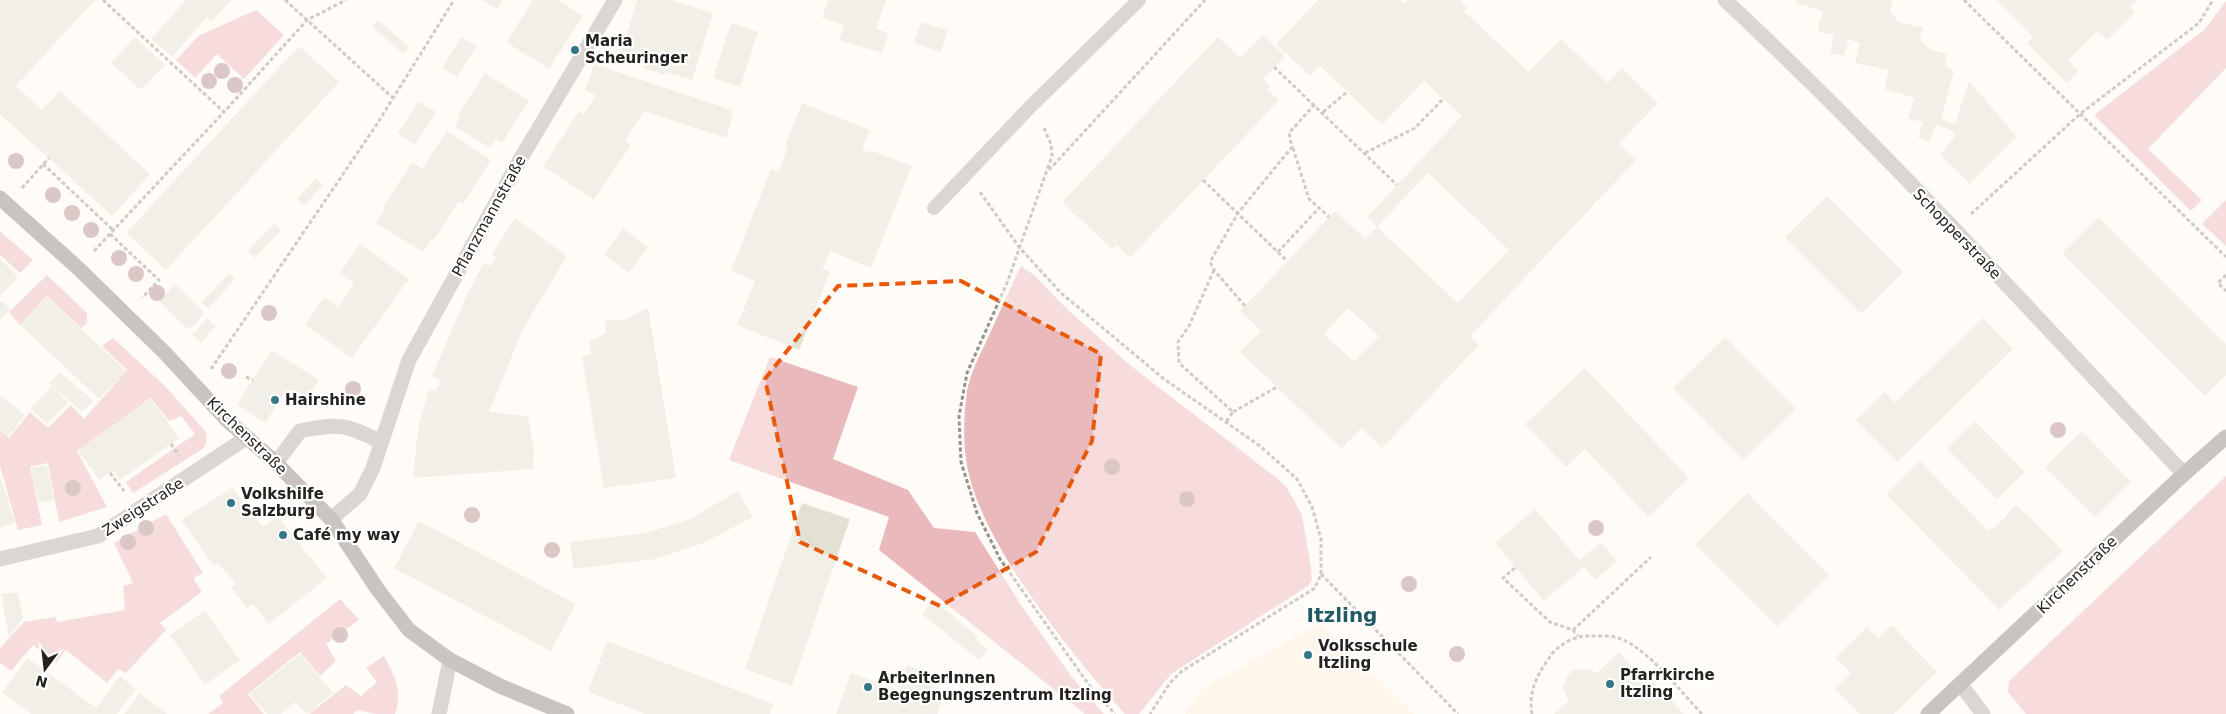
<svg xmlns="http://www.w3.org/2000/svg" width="2226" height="714" font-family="'DejaVu Sans',sans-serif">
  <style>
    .built { fill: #feefde }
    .green { fill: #eab9bc }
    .building { fill: #e3e1d4; fill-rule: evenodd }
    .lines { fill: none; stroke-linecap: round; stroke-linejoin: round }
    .path { stroke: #96928d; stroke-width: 3; stroke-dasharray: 4 2.5; stroke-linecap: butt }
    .lane { stroke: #afa9a6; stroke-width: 14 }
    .street { stroke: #afa9a6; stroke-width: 15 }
    .secondary { stroke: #8a817e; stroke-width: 15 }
    .tree { fill: #b08a8d }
    .marked { fill: none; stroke: #e8590c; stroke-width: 4; stroke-dasharray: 10 6; stroke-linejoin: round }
    .poi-dot { fill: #347887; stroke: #fff; stroke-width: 2 }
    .labels { text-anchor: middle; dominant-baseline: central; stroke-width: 4.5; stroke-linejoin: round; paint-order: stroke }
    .poi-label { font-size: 15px; font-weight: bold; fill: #25211d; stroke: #fff; text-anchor: start }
    .street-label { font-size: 15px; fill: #25211d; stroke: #fff }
    .district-label { font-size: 20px; font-weight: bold; fill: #205863; stroke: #fff }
  </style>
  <rect width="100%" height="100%" fill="#fffbf6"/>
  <!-- built -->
  <path class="built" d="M1320 624 1415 714H1185L1205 687Z"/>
  <!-- green -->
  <path class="green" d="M2226 1V68L2148 149 2202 200 2191 211 2094 115 2205 29Z
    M256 10 284 35 244 79 217 54 195 78 176 60 198 36Z
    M2226 200V246L2202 224Z
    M0 231 33 260 20 273 0 255Z
    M1021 266 1034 275 1068 310 1131 366 1278 479 1287 488 1302 515 1311 568 1312 580 1308 586 1171 674 1139 714H1125C1072 655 976 538 966 459 963 437 964 413 967 391 970 374 979 357 986 342 998 316 1009 291 1021 266Z
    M47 275 87 313V323L81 328 47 296 20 325 9 312Z
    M113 338 164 385 206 432 207 439 204 448 133 493 126 482 195 434 181 416 169 421 151 398 77 451 107 507 59 522 48 463 30 467 42 525 18 530 0 466V431L9 438 30 412 48 428 71 405 84 419 127 370 102 346Z
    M770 357 858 387 833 459 908 490 934 528 975 532 1023 608 1071 676 1104 714H1085L879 550 889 517 729 460Z
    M2226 476V714H2026L2008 692 2009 681Z
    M166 514 203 573 193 578 202 592 160 623 166 630 126 673 118 669 107 683 66 650 56 663 33 645 11 671 0 663V648L24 622 56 617 57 622 125 610 123 586 133 583 114 543Z
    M340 599 359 620 326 644 336 661 320 676 300 652 248 694 264 714H208L223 703 219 696Z
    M384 656C395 676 403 692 395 714H376L358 710 353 714H309L346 685 361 696 377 682 366 668Z"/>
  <!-- building -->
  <path class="building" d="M2 0H95L16 86 42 110 60 91 150 174 112 216 0 114V2Z
    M186 0H231L211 22 207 17 172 57 151 39Z
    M482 0H503L497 9Z
    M533 0H558L583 16 549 69 506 42Z
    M637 0H671L713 13 692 80 665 72V75L643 68 645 64 620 56Z
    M828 0H886L876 29 888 33 882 53 839 40 844 25 822 18Z
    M1318 0H1401L1405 3 1408 0H1460L1467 8 1464 11 1529 72 1561 39 1608 83 1622 68 1658 103 1619 144 1636 160 1470 336 1479 345 1382 448 1361 428 1342 449 1240 352 1261 331 1240 311 1335 211 1365 239 1377 227 1367 217 1462 116 1424 81 1382 125 1320 66 1310 76 1276 44ZM1428 173 1509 250 1458 303 1377 227ZM1348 308 1379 336 1354 362 1324 334Z
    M1797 0H1893L1890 12 1899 22 1923 28 1920 39 1929 49 1947 54 1945 65 1954 71 1941 119 1955 124 1969 81 2017 137 1970 184 1940 155 1956 135 1951 130 1936 125 1930 142 1918 138 1923 122 1908 119 1914 98 1884 89 1889 70 1855 63 1860 43 1848 39 1844 56 1830 53 1834 35 1817 31 1823 11 1796 3Z
    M1997 0H2138L2130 7 2135 12 2107 40 2098 31 2068 60 2078 71 2067 83 2027 43 2033 37Z
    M378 20 409 47 403 54 372 26Z
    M921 22 948 30 941 52 914 43Z
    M731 23 758 32 740 87 713 78Z
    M1263 35 1285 56 1263 79 1270 86 1267 89 1279 100 1130 258 1117 245 1113 250 1062 202 1218 37 1240 58Z
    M135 37 165 65 141 90 111 63Z
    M461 37 477 46 457 77 442 68Z
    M299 46 339 82 166 270 126 233Z
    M594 64 732 110 730 115 733 116 726 138 644 111 625 141 631 145 594 200 543 166 579 111 584 114 596 95 585 91Z
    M485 73 529 101 502 143 496 139 490 148 454 126 461 117 458 115Z
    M418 101 436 112 415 145 398 134Z
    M802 103 870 130 862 150 869 153 870 150 912 166 871 268 830 251 823 269 830 272 799 350 737 325 755 281 731 271 771 169 778 172 788 147 785 146Z
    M447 131 491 160 463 204 459 201 434 240 432 239 423 252 376 223 385 209 383 207 412 162 422 169Z
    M316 178 323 185 304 206 297 199Z
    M1827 196 1903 272 1861 314 1785 237Z
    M2099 217 2226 344V375L2205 396 2062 253Z
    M515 218 567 256 523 329 489 412 528 416 534 450 533 469 413 478 418 428 429 390 436 391 440 380 432 376 466 297 484 263 490 266 496 258 492 254Z
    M274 223 281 230 255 258 248 251Z
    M623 228 648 247 629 273 604 255Z
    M360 244 409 279 352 358 305 325 324 297 338 307 354 284 340 273Z
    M0 259 18 277 0 296Z
    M229 273 235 279 208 309 201 303Z
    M175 284 205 313 189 330 159 302Z
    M47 297 126 371 99 399 20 325Z
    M2 301 10 309 0 320V303Z
    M648 307 676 478 604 488 582 356 591 354 589 342 606 333 605 321 627 319Z
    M207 318 216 326 201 343 192 335Z
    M1983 318 2013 349 1897 462 1856 420 1885 392 1895 403Z
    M1725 337 1796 409 1743 460 1673 388Z
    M272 350 319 380 304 402 286 391 265 423 237 404Z
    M1585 368 1689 478 1648 517 1585 449 1566 467 1525 424Z
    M60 372 93 401 82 412 49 383Z
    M52 386 68 403 47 424 30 408Z
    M0 395 25 415 8 437 0 430Z
    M151 399 179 438 120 480 113 470 99 480 78 450Z
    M1975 421 2025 472 1997 499 1947 448Z
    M2082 431 2131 482 2095 517 2045 467Z
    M1920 461 1989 531 1993 527 1994 528 2016 505 2025 514 2026 513 2063 551 1999 610 1886 494Z
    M47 465 54 500 38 503 31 468Z
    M0 475 15 523 0 528Z
    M232 488 263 527 277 516 327 578 269 624 253 604 247 608 231 588 236 584 218 563 214 566 181 520Z
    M738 491 753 517 705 542 656 559 573 569 570 542 646 533 690 519Z
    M1747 493 1829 575 1777 627 1695 545Z
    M802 503 850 519 792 686 745 669Z
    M1535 509 1579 560 1601 542 1617 561 1595 580 1584 567 1544 601 1495 543Z
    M419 521 576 604 551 651 394 568Z
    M18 592 23 618 9 637 1 594Z
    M934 600 977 636 975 639 988 649 979 660 922 614Z
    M205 611 240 660 205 685 170 635Z
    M1892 625 1937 672 1894 714H1860L1835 689 1851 673 1835 658 1867 627 1878 638Z
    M607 641 773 704 770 714H646L588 692Z
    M1619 652 1634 669 1638 665 1684 714H1554L1568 701 1563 688 1567 676 1573 670 1589 669 1597 673Z
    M300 654 333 693 307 714 295 702 281 714H267L250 694Z
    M28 658 96 708 120 676 136 689 117 714H31L2 692Z
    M907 665 932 674 929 685 945 691 937 714H836L851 673 898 690Z
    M140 693 167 714H124Z"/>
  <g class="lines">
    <!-- path -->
    <path class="path" d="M103 0 224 112 307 20 346 0
      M285 0 393 98
      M1964 0 2226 257
      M1274 67 1397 185
      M1323 112 1347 92
      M1044 128 1051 144 1052 156 1007 283 967 373 959 416 961 462 977 513 1000 559 1089 685 1115 714
      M1293 148 1309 199 1329 217
      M1365 153 1415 128 1444 98
      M43 164 113 230
      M1049 170 1205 0
      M1203 180 1287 261
      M22 188 49 158
      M980 192 1019 247 1061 293 1164 379 1260 446 1297 479 1312 507 1321 539V574L1315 588 1182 671 1170 683 1150 714
      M1971 214 2080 114 2199 23 2213 0
      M110 234 159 280 142 298
      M94 251 224 112
      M1278 252 1319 208
      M1214 270 1189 326 1178 342 1179 363 1233 412 1226 422
      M2226 275 2218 283 2226 291
      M1245 306 1214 270 1210 262 1238 213 1292 147 1289 133 1315 104
      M211 369 377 124 454 0
      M246 377 253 380
      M1233 412 1277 387
      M171 444 179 455
      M110 473 124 491
      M1515 568 1503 578 1550 622 1573 630 1578 636
      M1321 574 1458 714
      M1573 630 1651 557
      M1532 714C1528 692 1537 675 1549 658 1556 646 1574 636 1587 636 1598 636 1612 635 1621 639 1648 649 1682 693 1702 714"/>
    <!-- lane -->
    <path class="lane" d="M934 208 1030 107 1139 0"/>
    <!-- street -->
    <path class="street" d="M1725 0C1886 150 2033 314 2184 474
      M276 463 300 431C337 423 347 424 381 442
      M331 519 360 494 373 468 409 360 518 163 615 0
      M0 559 98 536 246 438
      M1961 685 1983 714
      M439 714 450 660"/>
    <!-- secondary -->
    <path class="secondary" d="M0 198 78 268 165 353 226 419 276 463 331 519 378 590 409 630 450 660 500 686 567 714
      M1928 714 2184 474 2226 437"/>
  </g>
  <!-- trees -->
  <g class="tree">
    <circle cx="222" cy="71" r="8"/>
    <circle cx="209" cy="81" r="8"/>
    <circle cx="235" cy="85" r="8"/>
    <circle cx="16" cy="161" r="8"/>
    <circle cx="53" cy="195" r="8"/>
    <circle cx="72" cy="213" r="8"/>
    <circle cx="91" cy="230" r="8"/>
    <circle cx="119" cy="258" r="8"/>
    <circle cx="136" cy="274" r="8"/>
    <circle cx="157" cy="293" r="8"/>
    <circle cx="269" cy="313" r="8"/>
    <circle cx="229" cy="371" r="8"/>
    <circle cx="353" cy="389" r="8"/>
    <circle cx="2058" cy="430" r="8"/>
    <circle cx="1112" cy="467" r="8"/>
    <circle cx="73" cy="488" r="8"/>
    <circle cx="1187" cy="499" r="8"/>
    <circle cx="472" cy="515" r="8"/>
    <circle cx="146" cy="528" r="8"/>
    <circle cx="1596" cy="528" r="8"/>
    <circle cx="128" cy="542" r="8"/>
    <circle cx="552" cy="550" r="8"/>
    <circle cx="1409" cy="584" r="8"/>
    <circle cx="340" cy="635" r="8"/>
    <circle cx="1457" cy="654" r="8"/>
  </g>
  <!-- marked area -->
  <path d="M0 0H2226V714H0ZM961 281 1101 354 1092 441 1036 552 940 606 800 542 765 379 838 286Z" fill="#fffbf6" fill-opacity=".55" fill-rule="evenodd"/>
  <path class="marked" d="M961 281 1101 354 1092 441 1036 552 940 606 800 542 765 379 838 286Z"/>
  <!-- markers -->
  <g class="poi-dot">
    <circle cx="575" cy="50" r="5"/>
    <circle cx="275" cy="400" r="5"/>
    <circle cx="231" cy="503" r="5"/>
    <circle cx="283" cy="535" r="5"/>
    <circle cx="1308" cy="655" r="5"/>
    <circle cx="1610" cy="684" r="5"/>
    <circle cx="868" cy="687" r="5"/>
  </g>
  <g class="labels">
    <!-- poi labels -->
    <g class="poi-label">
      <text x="585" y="41">Maria<tspan x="585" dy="17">Scheuringer</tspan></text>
      <text x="285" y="400">Hairshine</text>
      <text x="241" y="494">Volkshilfe<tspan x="241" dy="17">Salzburg</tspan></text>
      <text x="293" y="535">Café my way</text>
      <text x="1318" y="646">Volksschule<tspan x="1318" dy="17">Itzling</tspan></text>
      <text x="1620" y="675">Pfarrkirche<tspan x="1620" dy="17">Itzling</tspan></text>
      <text x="878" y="678">ArbeiterInnen<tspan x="878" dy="17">Begegnungszentrum Itzling</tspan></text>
    </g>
    <!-- street labels -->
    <g class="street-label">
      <text transform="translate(489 216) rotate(-61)">Pflanzmannstraße</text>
      <text transform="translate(1957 234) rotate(46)">Schopperstraße</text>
      <text transform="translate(247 436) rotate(44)">Kirchenstraße</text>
      <text transform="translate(143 507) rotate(-33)">Zweigstraße</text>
      <text transform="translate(2077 575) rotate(-44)">Kirchenstraße</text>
    </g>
    <!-- district labels -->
    <g class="district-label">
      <text x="1342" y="615">Itzling</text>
    </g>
  </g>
  <!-- north arrow -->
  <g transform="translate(45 669) rotate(195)" stroke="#ffffff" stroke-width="4" paint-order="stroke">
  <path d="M0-4L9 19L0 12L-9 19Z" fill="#25211d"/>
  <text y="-8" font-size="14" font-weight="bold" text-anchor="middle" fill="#25211d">N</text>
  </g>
</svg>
